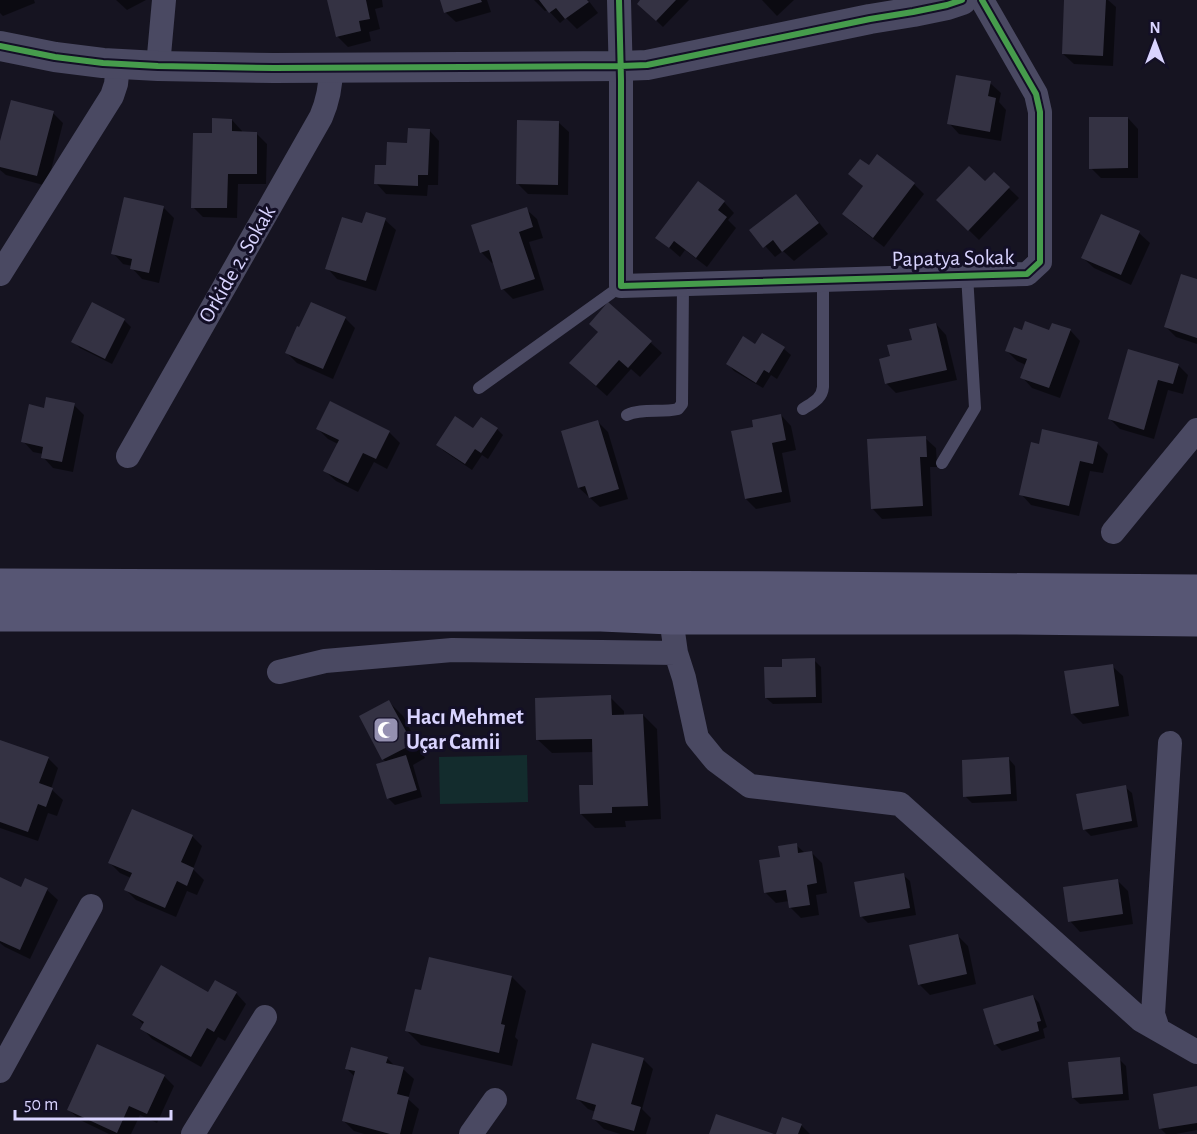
<svg xmlns="http://www.w3.org/2000/svg" width="1197" height="1134" font-family="'Alegreya Sans',sans-serif">
  <style>
    .green { fill: #132c2d }
    .shadow { fill: #0007 }
    .building { fill: #343243 }
    .lines { fill: none; stroke-linecap: round; stroke-linejoin: round }
    .service { stroke: #4a4962; stroke-width: 12 }
    .minor { stroke: #4a4962; stroke-width: 24 }
    .tertiary { stroke: #4a4962; stroke-width: 30 }
    .secondary { stroke: #575674; stroke-width: 33 }
    .cycleway-casing { stroke: #130f26; stroke-width: 10 }
    .cycleway { stroke: #469c4c; stroke-width: 6 }
    .labels { text-anchor: middle; dominant-baseline: central; stroke-width: 6; stroke-linejoin: round; paint-order: stroke }
    .street-label { font-size: 22px; fill: #d9d4ff; stroke: #130f26 }
    .poi-label { font-size: 22px; font-weight: bold; fill: #d9d4ff; stroke: #130f26; text-anchor: start }
  </style>
  <rect width="100%" height="100%" fill="#161421"/>
  <!-- green -->
  <path class="green" d="M527 755 528 802 440 804 439 757Z"/>
  <!-- shadow -->
  <path class="shadow" d="M0 0H34L35 3 3 16 0 13Z
    M116 0H146L127 10Z
    M328 0H382L383 7 375 9 380 29 369 32 371 41 348 47 337 36Z
    M442 0H487L491 12 456 22 445 12Z
    M534 0H588L598 13 577 29 566 18 560 23 548 10 545 11Z
    M642 0H689L663 27 639 4Z
    M762 0H794L777 16Z
    M1066 0H1108L1116 7 1113 66 1074 64 1063 54Z
    M990 83 1001 93 999 102 1006 110 1001 141 959 134 949 123Z
    M53 113 63 123 47 186 6 175 0 170V147Z
    M1128 118 1138 129V178H1101L1091 168Z
    M232 120 242 131V133H256L267 144 266 184H238L237 218 203 217 193 207Z
    M558 122 569 132 568 195 528 194 518 184Z
    M429 130 439 141 438 185H428L427 196 386 194 376 183 387 167 409 144Z
    M869 167 914 184 924 194 884 247 854 224 844 214 864 187 850 174Z
    M994 174 1019 198 979 240 938 200 985 183Z
    M796 196 806 206 828 234 794 261 783 251 775 257 751 230Z
    M724 202 734 213 728 220 736 228 707 267 685 250 680 257 657 237Z
    M164 208 174 218 159 283 142 279 132 268V266L123 264 113 253Z
    M526 209 537 219 543 238 529 242 544 290 513 299 503 289 494 262 492 263 481 252Z
    M1102 216 1139 233 1150 243 1131 285 1094 268 1083 258Z
    M385 220 396 230 376 291 337 279 327 268 363 225Z
    M1197 280V344L1176 337 1165 326Z
    M93 304 124 320 131 327 112 364 80 348 73 341Z
    M608 304 662 353 640 377 631 369 607 396 582 374 599 332Z
    M345 318 355 328 333 379 297 363 287 353Z
    M936 324 946 335 957 380 896 393 886 383 891 357Z
    M1070 330 1080 341 1060 398 1032 388 1022 377 1026 365 1017 361 1007 351 1022 332Z
    M762 335 784 349 791 355 777 379 771 375 763 388 734 371 728 364 755 346Z
    M1130 351 1178 365 1188 375 1183 394 1168 390 1154 439 1120 429 1110 419Z
    M74 405 84 415 73 472 53 468 43 457V454L33 452 23 441 45 409Z
    M781 415 791 426 796 450 782 453 791 502 756 509 746 499 755 428Z
    M598 422 608 432 628 499 600 507 579 488Z
    M318 429 389 432 400 443 387 469 374 462 358 492 336 481 325 471 338 444 328 439Z
    M497 429 503 435 488 459 482 455 472 470 444 451 438 445 473 430Z
    M925 438 936 448 937 467H930L932 516 882 519 872 508Z
    M1097 443 1108 454 1103 473 1090 471 1079 516 1031 505 1021 494 1040 446Z
    M814 660 821 667 822 703 773 704 766 698 783 668Z
    M1112 666 1123 676 1129 716 1083 724 1072 713Z
    M610 697 624 711V716L643 715 657 729 661 819 625 821 626 827 595 828 581 814 594 786V752L552 753 538 740Z
    M389 702 403 716 425 758 413 765 422 797 395 805 388 798 386 762 383 759Z
    M0 741 48 758 58 768 51 789 63 800 57 816 48 813 38 841 0 828Z
    M1009 759 1015 766 1017 801 972 803 965 796Z
    M1125 787 1132 793 1138 827 1091 836 1084 829Z
    M192 836 202 846 193 869 204 880 197 895 187 891 176 917 136 900 126 890 131 878 120 873 110 863Z
    M796 845 805 853 811 852 822 863 827 893 816 895 819 915 801 918 790 907 789 901 776 903 765 892Z
    M903 875 910 881 916 915 868 923 861 916Z
    M0 879 21 889 47 890 58 900 30 959 5 947 0 943Z
    M1117 880 1128 891 1133 924 1080 932 1070 921Z
    M957 935 968 946 976 984 930 995 920 985 911 946Z
    M430 959 512 977 526 991 515 1037 518 1040 512 1066 421 1045 407 1031 423 992Z
    M236 993 246 1004 225 1041 218 1037 201 1067 152 1039 142 1028 144 1025 134 1015 209 994Z
    M1033 996 1039 1003 1047 1027 1043 1029 1045 1038 1002 1051 995 1044Z
    M387 1058 396 1067 403 1069 414 1079 408 1099 419 1109 412 1134H364L354 1131 344 1121 355 1077 347 1069Z
    M643 1059 653 1069 642 1109 651 1118 646 1134H620L604 1129 594 1119 596 1112 588 1109 578 1099Z
    M1119 1059 1126 1066 1129 1100 1080 1104 1073 1098Z
    M164 1076 174 1086 157 1123 140 1115 131 1134H109L80 1120 69 1110Z
    M1197 1088V1130L1176 1134H1166L1161 1129Z
    M801 1125 810 1134H777Z"/>
  <!-- building -->
  <path class="building" d="M327 0H366L370 19 359 21 361 31 336 37Z
    M440 0H481L482 2 444 13Z
    M539 0H587L589 2 565 19 556 8 549 13Z
    M640 0H676L656 21 637 4Z
    M1064 0H1106L1103 56 1062 54Z
    M956 75 991 81 988 96 996 98 990 132 947 124Z
    M11 100 54 111 37 176 0 167V141Z
    M1089 117H1128V168L1089 169Z
    M212 118 232 119V131L257 132V174H228L227 208H191L193 133H212Z
    M517 120 559 121 558 185 516 184Z
    M408 128 430 129 428 175H418V186L374 184 375 165H386L387 142 407 143Z
    M877 154 915 183 873 238 842 214 863 186 848 174 860 159 869 165Z
    M969 166 985 181 994 172 1010 187 968 231 936 200Z
    M698 181 725 201 718 210 727 217 696 258 674 241 669 248 655 238Z
    M796 194 819 223 782 252 773 240 763 248 749 230Z
    M124 197 164 206 149 273 130 269 132 259 111 254Z
    M527 207 533 227 519 232 535 279 501 290 489 250 480 253 471 225Z
    M366 212 386 218 366 281 325 269 342 217 362 223Z
    M1101 214 1140 231 1121 275 1081 258Z
    M1181 274 1197 279V338L1164 327Z
    M92 302 125 319 105 359 71 342Z
    M311 302 346 317 323 369 285 353 297 326 299 327Z
    M608 302 652 341 628 368 619 360 596 386 569 363 598 332 589 324Z
    M1025 321 1049 330 1052 323 1071 329 1049 388 1020 378 1027 359 1005 351 1014 327 1022 330Z
    M936 323 947 370 885 384 879 359 890 356 887 345 912 340 909 329Z
    M762 333 785 347 769 373 764 370 756 383 726 364 743 336 755 344Z
    M1128 349 1179 364 1173 384 1158 380 1144 430 1108 419Z
    M46 397 75 403 62 462 41 458 43 447 21 442 29 404 44 408Z
    M330 401 390 431 376 459 363 453 348 483 323 471 339 440 316 429Z
    M781 414 786 440 772 443 782 492 745 499 731 431 753 427 752 420Z
    M455 416 473 428 481 417 498 428 481 453 475 449 465 464 436 445Z
    M598 420 619 489 589 498 585 486 578 488 561 431Z
    M1042 429 1098 442 1093 464 1080 461 1069 506 1019 495 1031 442 1039 444Z
    M926 436 927 457H920L923 506 871 509 867 439Z
    M815 658 816 697 765 698 764 667H782V659Z
    M1113 664 1119 706 1071 714 1064 671Z
    M611 695 612 715 643 714 648 806 612 807V813L580 814 579 785H593L592 739 536 740 535 698Z
    M389 700 413 744 382 760 359 716Z
    M0 740 49 757 39 783 53 788 46 807 38 804 28 832 0 822Z
    M406 755 417 790 387 799 376 764Z
    M1009 757 1011 794 963 797 962 760Z
    M1126 785 1132 821 1083 830 1076 794Z
    M132 809 193 835 181 862 194 868 187 886 177 881 165 908 124 890 132 873 108 863Z
    M797 843 798 853 812 851 817 883 807 885 810 905 789 908 786 890 764 893 759 860 780 857 778 846Z
    M904 873 910 908 860 917 854 882Z
    M0 877 21 887 25 878 48 888 20 950 0 941Z
    M1118 879 1123 914 1068 922 1063 887Z
    M958 934 967 974 918 985 909 945Z
    M429 957 512 976 501 1024 505 1025 499 1053 405 1031 415 989 421 990Z
    M161 965 208 992 215 980 237 992 214 1032 207 1028 191 1057 140 1029 144 1022 132 1015Z
    M1033 995 1041 1021 1037 1022 1039 1031 994 1045 983 1009Z
    M592 1043 644 1058 631 1104 641 1107 634 1131 592 1119 596 1105 576 1099Z
    M97 1044 165 1075 147 1114 129 1106 117 1133 67 1110Z
    M351 1047 388 1057 386 1063 404 1067 397 1094 409 1097 400 1134H390L342 1121 355 1071 345 1069Z
    M1120 1057 1123 1094 1072 1098 1068 1062Z
    M1197 1086V1123L1159 1129 1153 1094Z
    M716 1114 774 1134H709Z
    M782 1117 802 1124 798 1134H776Z"/>
  <g class="lines">
    <!-- service -->
    <path class="service" d="M479 388 621 286
      M803 409C812 403 822 399 823 387V279
      M627 415C641 408 662 413 678 409L682 404 683 284
      M942 463 975 408 967 275"/>
    <!-- minor -->
    <path class="minor" d="M619 0 621 80V286L1027 274 1040 262V112L1036 94 982 0
      M158 66 164 0
      M0 274 112 96 116 84 118 65
      M128 456 321 117C328 101 331 86 331 67
      M1113 532 1197 430
      M671 618 676 653 684 678 697 738 715 760 750 786 900 804 1141 1020 1197 1052
      M279 672 325 661 452 650 676 653
      M1158 1029 1153 1014 1170 743
      M0 1071 91 906
      M193 1134 265 1017
      M471 1134 495 1100"/>
    <!-- tertiary -->
    <path class="tertiary" d="M0 46 55 57 103 63 158 66 274 68 621 66 647 65 691 56 870 19 913 12 947 5 962 0"/>
    <!-- secondary -->
    <path class="secondary" d="M0 585 802 588 1197 591
      M0 615H601L671 618H1008L1197 620"/>
    <!-- cycleway casing -->
    <g class="cycleway-casing">
      <path id="cycleway" d="M619 0 621 80V286L1027 274 1040 262V112L1036 94 982 0
        M0 46 55 57 103 63 158 66 274 68 621 66 647 65 691 56 870 19 913 12 947 5 962 0"/>
    </g>
    <!-- cycleway -->
    <use href="#cycleway" class="cycleway"/>
  </g>
  <!-- icons -->
  <defs>
    <g id="mosque-square" transform="scale(1.35)"><rect x="-9" y="-9" width="18" height="18" rx="4" fill="#9591b1" stroke="#130f26"/><path d="M3.5-4.9A6 6 0 1 0 3.5 4.9A5 5 0 1 1 3.5-4.9Z" fill="#fff"/></g>
  </defs>
  <g fill-rule="evenodd">
    <use href="#mosque-square" x="386" y="730"/>
  </g>
  <g class="labels">
    <!-- street labels -->
    <g class="street-label">
      <text transform="translate(953 258) rotate(-1)">Papatya Sokak</text>
      <text transform="translate(237 264) rotate(-60)">Orkide 2. Sokak</text>
    </g>
    <!-- poi labels -->
    <g class="poi-label">
      <text x="406" y="717">Hacı Mehmet<tspan x="406" dy="25">Uçar Camii</tspan></text>
    </g>
  </g>
  <!-- north arrow -->
  <g transform="translate(1155 42)" stroke="#130f26" stroke-width="4.5" paint-order="stroke">
  <path d="M0-4.5L10 22L0 15L-10 22Z" fill="#d9d4ff"/>
  <text y="-9" font-size="16" font-weight="bold" text-anchor="middle" fill="#d9d4ff">N</text>
  </g>
  <!-- scale -->
  <path d="M15 1110v9h156v-9" fill="none" stroke="#d9d4ff" stroke-width="3"/>
  <text x="24" y="1110" font-size="18" fill="#d9d4ff" stroke="#130f26" stroke-width="4.5" paint-order="stroke">50 m</text>
</svg>
